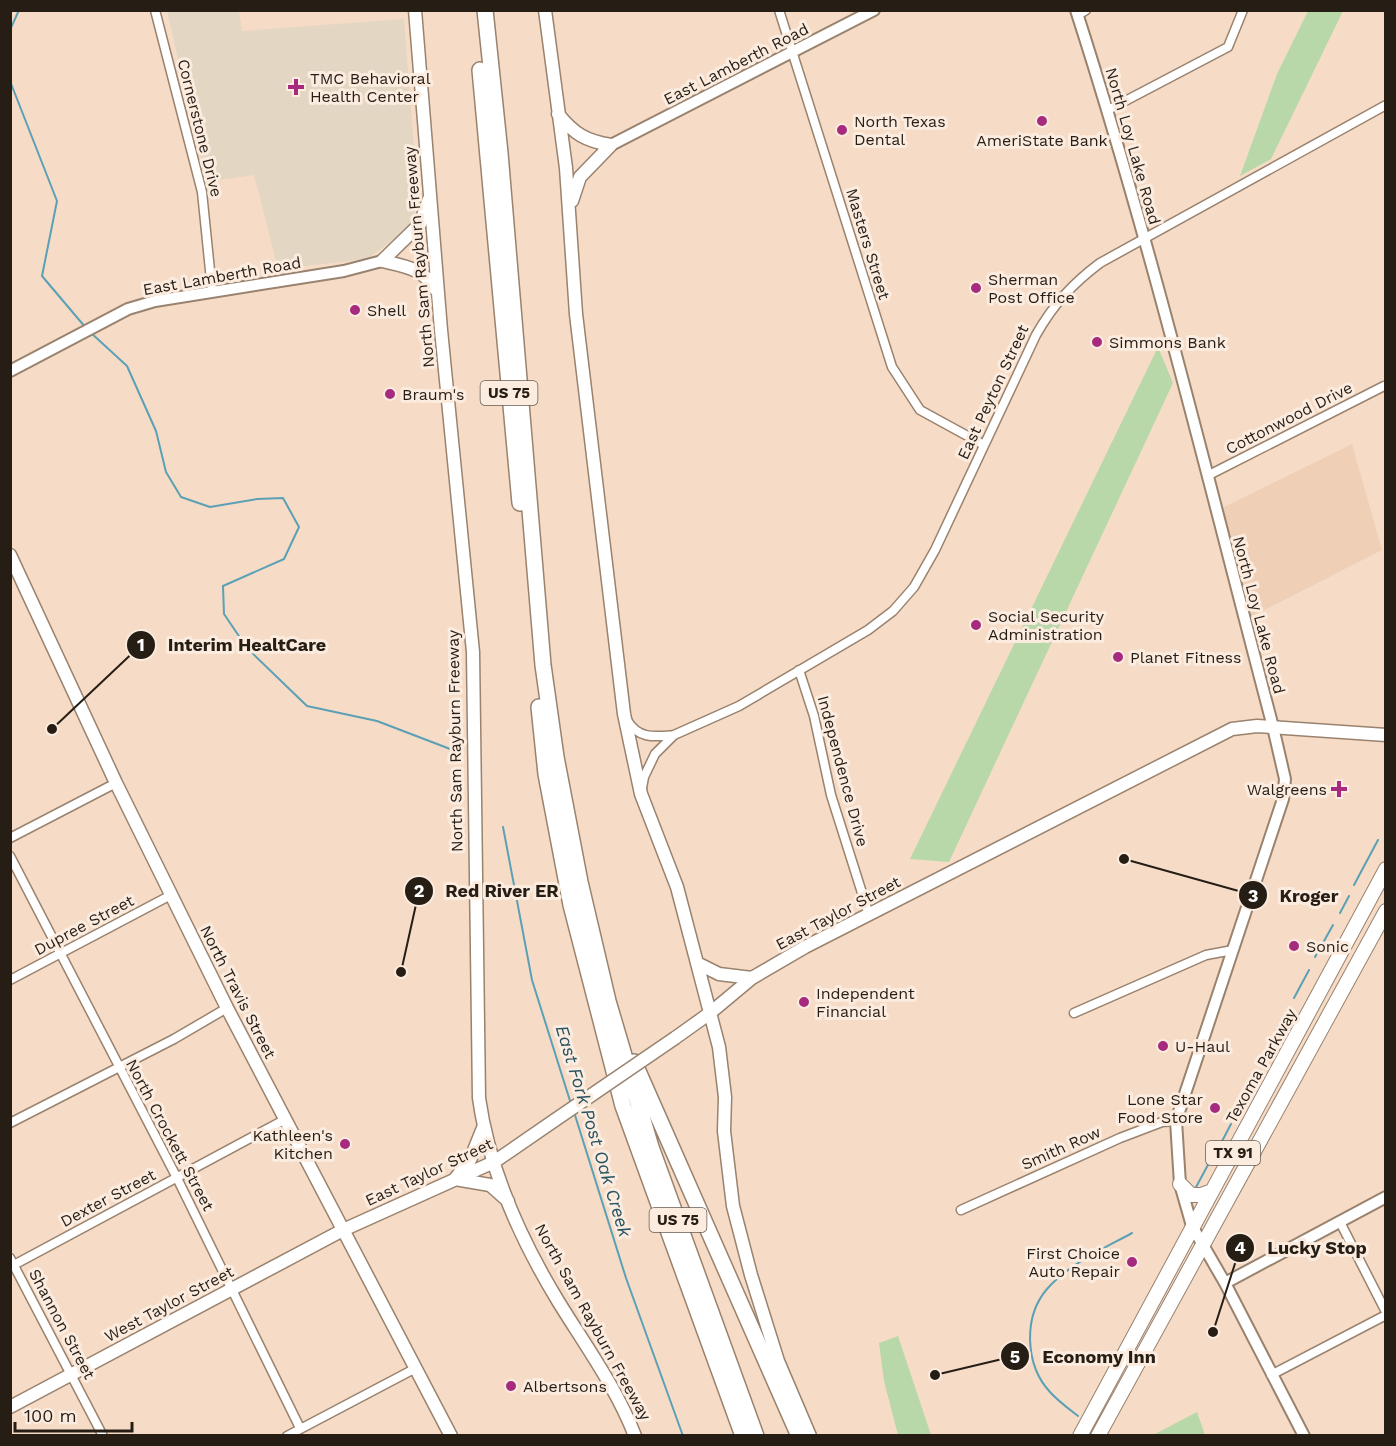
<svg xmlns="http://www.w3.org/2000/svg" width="1396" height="1446" font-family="'Work Sans',sans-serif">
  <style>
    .built { fill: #efcfb5 }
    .industrial { fill: #e3d6c2 }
    .green { fill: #b8d8a9 }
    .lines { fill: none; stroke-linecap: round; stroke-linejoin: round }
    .stream { stroke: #5ba0b5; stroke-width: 2 }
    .minor-casing { stroke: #99826e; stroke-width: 11 }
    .tertiary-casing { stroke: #99826e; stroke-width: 14 }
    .secondary-casing { stroke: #99826e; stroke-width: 15 }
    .primary-casing { stroke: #99826e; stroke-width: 16 }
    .motorway-casing { stroke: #99826e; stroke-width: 18 }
    .minor { stroke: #fff; stroke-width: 8 }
    .tertiary { stroke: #fff; stroke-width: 10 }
    .secondary { stroke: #fff; stroke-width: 12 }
    .primary { stroke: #fff; stroke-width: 14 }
    .motorway { stroke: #fff; stroke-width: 15 }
    .secondary-bridge-casing { stroke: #99826e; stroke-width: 15; stroke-linecap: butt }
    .secondary-bridge { stroke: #fff; stroke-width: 12 }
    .poi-dot { fill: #a62a7e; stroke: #fbecdf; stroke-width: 2 }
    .labels { text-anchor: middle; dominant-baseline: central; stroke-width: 6; stroke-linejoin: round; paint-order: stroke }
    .shield { fill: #fbecdf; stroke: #665b52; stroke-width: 1.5 }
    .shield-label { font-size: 15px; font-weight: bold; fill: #261d15 }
    .street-label { font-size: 16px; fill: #261d15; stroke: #fbecdf }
    .poi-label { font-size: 16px; fill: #261d15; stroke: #fbecdf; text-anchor: start }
    .water-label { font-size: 18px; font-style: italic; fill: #265261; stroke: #fbecdf }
    .leader { fill: none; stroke: #261d15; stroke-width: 2 }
    .callout-dot { fill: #261d15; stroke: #fbecdf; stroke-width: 2 }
    .mark-label { font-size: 18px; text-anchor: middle; font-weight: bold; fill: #fff }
    .callout-label { font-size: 18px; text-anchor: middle; font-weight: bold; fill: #261d15; stroke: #fbecdf; stroke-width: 6; stroke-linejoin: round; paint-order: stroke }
  </style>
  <rect width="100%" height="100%" fill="#f6dcc7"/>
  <!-- built -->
  <path class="built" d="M1352 444 1382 550 1249 618 1220 509Z"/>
  <!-- industrial -->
  <path class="industrial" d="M167 11H239L242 31 404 19 418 201 410 227 367 259 278 269 254 175 206 182Z"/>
  <!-- green -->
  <path class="green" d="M1308 11H1343L1271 159 1240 176 1277 74Z
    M1158 347 1173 383 949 862 910 859Z
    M898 1336 931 1435H898L884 1381 879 1343Z
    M1197 1412 1205 1435H1153Z"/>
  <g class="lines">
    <!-- stream -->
    <path class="stream" d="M10 30 19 10
      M10 81 57 201 42 276 86 328
      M90 332 127 366 156 431 166 472 181 497 210 507 257 499 283 498 299 527 284 559 223 586 224 614 247 648 307 706 377 721 458 752
      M503 827 532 980 571 1104
      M1354 885 1378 840
      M1340 913 1349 896
      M1315 957 1333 925
      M1294 998 1309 970
      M1262 1057 1283 1018
      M1239 1110 1254 1074
      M574 1112 626 1278 683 1436
      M1219 1147 1231 1124
      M1195 1189 1209 1163
      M1078 1416C1069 1409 1058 1401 1050 1392 1025 1365 1023 1317 1047 1289 1069 1264 1103 1249 1132 1233"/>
    <!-- minor casing -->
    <g class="minor-casing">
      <path id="minor" d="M155 10 202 192 212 290
        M779 10 892 367 920 410 984 445
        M1078 15 1086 10
        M1108 110 1228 47 1243 10
        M1207 476 1384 386
        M799 670 814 716 831 795 869 915
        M627 720C638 739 654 737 674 735
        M642 788 644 777 655 754 674 735 739 706 868 630 893 611 914 587 935 550 1036 335C1053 305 1072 284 1100 263L1386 105
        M10 838 116 783
        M10 856 177 1178 300 1428
        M10 980 171 895
        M1074 1013 1206 955 1233 950
        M10 1123 174 1039 227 1008
        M961 1210 1120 1138 1162 1122 1176 1121
        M1340 1222 1386 1312
        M10 1258 103 1436
        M10 1267 284 1120
        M1271 1375 1386 1315
        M287 1436 416 1368"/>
    </g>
    <!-- tertiary casing -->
    <g class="tertiary-casing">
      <path id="tertiary" d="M1076 10C1152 246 1210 488 1273 727L1285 779 1283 799 1176 1121 1180 1184 1192 1226 1225 1283 1304 1436
        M611 145 874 10
        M10 371 128 309 155 301 344 271 382 261
        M1225 1283 1386 1197"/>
    </g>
    <!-- secondary casing -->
    <g class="secondary-casing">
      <path id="secondary" d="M415 10 441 330 473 652 479 1098C489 1169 521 1240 558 1301 585 1345 616 1387 635 1436
        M545 10 566 168 576 314 624 714 641 794 677 887 719 1047 725 1097 724 1131 733 1206 751 1275 778 1361 810 1436
        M558 114C574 134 586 141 611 145
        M572 201 580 177 611 145
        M382 261 420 224 429 199
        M382 261C404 266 425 269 436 290
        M10 555 116 783 227 1008 451 1436
        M697 963 719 974 752 978
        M675 1038 710 1013 752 978 805 947 1232 729 1257 726 1386 735
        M483 1128 470 1160 455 1179 490 1185 508 1201
        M10 1407 343 1230 494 1162 555 1120"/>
    </g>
    <!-- primary casing -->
    <g class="primary-casing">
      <path id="primary" d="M1180 1184 1191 1195H1201L1212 1191
        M1080 1436 1386 869
        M1098 1436 1386 911"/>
    </g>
    <!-- motorway casing -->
    <g class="motorway-casing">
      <path id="motorway" d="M485 10 500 153 543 665 556 757 580 882 608 1001 651 1147 756 1436
        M480 70 520 503
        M539 707 546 774 571 905 623 1106 743 1436
        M634 1062 799 1436"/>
    </g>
    <!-- minor -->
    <use href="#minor" class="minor"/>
    <!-- tertiary -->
    <use href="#tertiary" class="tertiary"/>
    <!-- secondary -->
    <use href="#secondary" class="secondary"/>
    <!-- primary -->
    <use href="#primary" class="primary"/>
    <!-- motorway -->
    <use href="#motorway" class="motorway"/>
    <!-- secondary-bridge casing -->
    <g class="secondary-bridge-casing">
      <path id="secondary-bridge" d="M555 1120 675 1038"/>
    </g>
    <!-- secondary-bridge -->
    <use href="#secondary-bridge" class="secondary-bridge"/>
  </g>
  <!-- markers -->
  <g class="poi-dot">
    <path d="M293 78h6v6h6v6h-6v6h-6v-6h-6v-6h6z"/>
    <circle cx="1042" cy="121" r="6"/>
    <circle cx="842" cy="130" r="6"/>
    <circle cx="976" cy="288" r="6"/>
    <circle cx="355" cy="310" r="6"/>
    <circle cx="1097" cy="342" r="6"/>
    <circle cx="390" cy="394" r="6"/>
    <circle cx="976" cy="625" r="6"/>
    <circle cx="1118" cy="657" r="6"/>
    <path d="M1336 780h6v6h6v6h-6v6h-6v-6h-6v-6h6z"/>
    <circle cx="1294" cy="946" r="6"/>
    <circle cx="804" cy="1002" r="6"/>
    <circle cx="1163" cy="1046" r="6"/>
    <circle cx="1215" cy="1108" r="6"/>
    <circle cx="345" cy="1144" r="6"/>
    <circle cx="1132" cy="1262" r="6"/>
    <circle cx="511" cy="1386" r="6"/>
  </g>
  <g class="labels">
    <!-- shield labels -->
    <g class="shield">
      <rect x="480.5" y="381" width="57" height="24" rx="4.5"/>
      <rect x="1206" y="1141" width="54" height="24" rx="4.5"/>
      <rect x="649.5" y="1208" width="57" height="24" rx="4.5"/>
    </g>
    <g class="shield-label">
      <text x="509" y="393">US 75</text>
      <text x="1233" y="1153">TX 91</text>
      <text x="678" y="1220">US 75</text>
    </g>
    <!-- street labels -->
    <g class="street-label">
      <text transform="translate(736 64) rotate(-27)">East Lamberth Road</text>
      <text transform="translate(200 128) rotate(76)">Cornerstone Drive</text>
      <text transform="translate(1133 146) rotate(74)">North Loy Lake Road</text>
      <text transform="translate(868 244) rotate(73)">Masters Street</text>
      <text transform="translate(419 257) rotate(-95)">North Sam Rayburn Freeway</text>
      <text transform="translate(222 276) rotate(-10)">East Lamberth Road</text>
      <text transform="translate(993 392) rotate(-65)">East Peyton Street</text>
      <text transform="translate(1289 418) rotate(-27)">Cottonwood Drive</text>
      <text transform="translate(1259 615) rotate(75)">North Loy Lake Road</text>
      <text transform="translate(455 741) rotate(-91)">North Sam Rayburn Freeway</text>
      <text transform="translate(843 771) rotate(75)">Independence Drive</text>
      <text transform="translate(838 913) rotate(-28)">East Taylor Street</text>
      <text transform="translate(84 925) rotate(-28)">Dupree Street</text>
      <text transform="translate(238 992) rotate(63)">North Travis Street</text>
      <text transform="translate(1261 1066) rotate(-61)">Texoma Parkway</text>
      <text transform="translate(170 1135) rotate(62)">North Crockett Street</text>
      <text transform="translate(1061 1148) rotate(-24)">Smith Row</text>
      <text transform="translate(429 1172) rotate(-25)">East Taylor Street</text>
      <text transform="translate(108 1198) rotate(-28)">Dexter Street</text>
      <text transform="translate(169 1304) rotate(-28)">West Taylor Street</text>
      <text transform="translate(593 1322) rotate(61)">North Sam Rayburn Freeway</text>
      <text transform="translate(62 1324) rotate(62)">Shannon Street</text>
    </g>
    <!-- poi labels -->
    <g class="poi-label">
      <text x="310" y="78">TMC Behavioral<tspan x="310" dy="18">Health Center</tspan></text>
      <text x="854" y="121">North Texas<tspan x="854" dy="18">Dental</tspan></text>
      <text x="1042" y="140" text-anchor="middle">AmeriState Bank</text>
      <text x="988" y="279">Sherman<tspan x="988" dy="18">Post Office</tspan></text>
      <text x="367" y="310">Shell</text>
      <text x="1109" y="342">Simmons Bank</text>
      <text x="402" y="394">Braum's</text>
      <text x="988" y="616">Social Security<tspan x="988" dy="18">Administration</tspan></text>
      <text x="1130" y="657">Planet Fitness</text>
      <text x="1327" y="789" text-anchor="end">Walgreens</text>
      <text x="1306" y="946">Sonic</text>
      <text x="816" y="993">Independent<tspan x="816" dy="18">Financial</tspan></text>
      <text x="1175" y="1046">U-Haul</text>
      <text x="1203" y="1099" text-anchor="end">Lone Star<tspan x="1203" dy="18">Food Store</tspan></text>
      <text x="333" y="1135" text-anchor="end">Kathleen's<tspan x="333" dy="18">Kitchen</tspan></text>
      <text x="1120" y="1253" text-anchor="end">First Choice<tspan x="1120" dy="18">Auto Repair</tspan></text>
      <text x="523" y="1386">Albertsons</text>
    </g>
    <!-- water labels -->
    <g class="water-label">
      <text transform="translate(594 1131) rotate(73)">East Fork Post Oak Creek</text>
    </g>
  </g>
  <!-- callouts -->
  <path class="leader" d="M52 729L141 645M401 972L419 891M1124 859L1253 895M1213 1332L1240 1248M935 1375L1015 1356"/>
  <g class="callout-dot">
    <circle cx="52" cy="729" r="6"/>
    <circle cx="401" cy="972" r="6"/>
    <circle cx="1124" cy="859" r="6"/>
    <circle cx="1213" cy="1332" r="6"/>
    <circle cx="935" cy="1375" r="6"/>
    <circle cx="141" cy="645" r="15"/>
    <circle cx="419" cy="891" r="15"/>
    <circle cx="1253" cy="895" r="15"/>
    <circle cx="1240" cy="1248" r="15"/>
    <circle cx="1015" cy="1356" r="15"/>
  </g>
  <g class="mark-label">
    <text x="141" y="651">1</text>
    <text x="419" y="897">2</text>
    <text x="1253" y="902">3</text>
    <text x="1240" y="1254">4</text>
    <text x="1015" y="1363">5</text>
  </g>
  <g class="callout-label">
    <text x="247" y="651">Interim HealtCare</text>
    <text x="502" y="897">Red River ER</text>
    <text x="1309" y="902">Kroger</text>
    <text x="1317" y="1254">Lucky Stop</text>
    <text x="1099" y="1363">Economy Inn</text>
  </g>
  <!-- border -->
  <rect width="1396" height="1446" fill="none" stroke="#261d15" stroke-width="24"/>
  <!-- scale -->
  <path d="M15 1422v9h117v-9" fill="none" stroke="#261d15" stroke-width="3"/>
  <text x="24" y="1422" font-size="18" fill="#261d15" stroke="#fbecdf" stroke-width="4.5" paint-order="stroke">100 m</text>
</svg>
